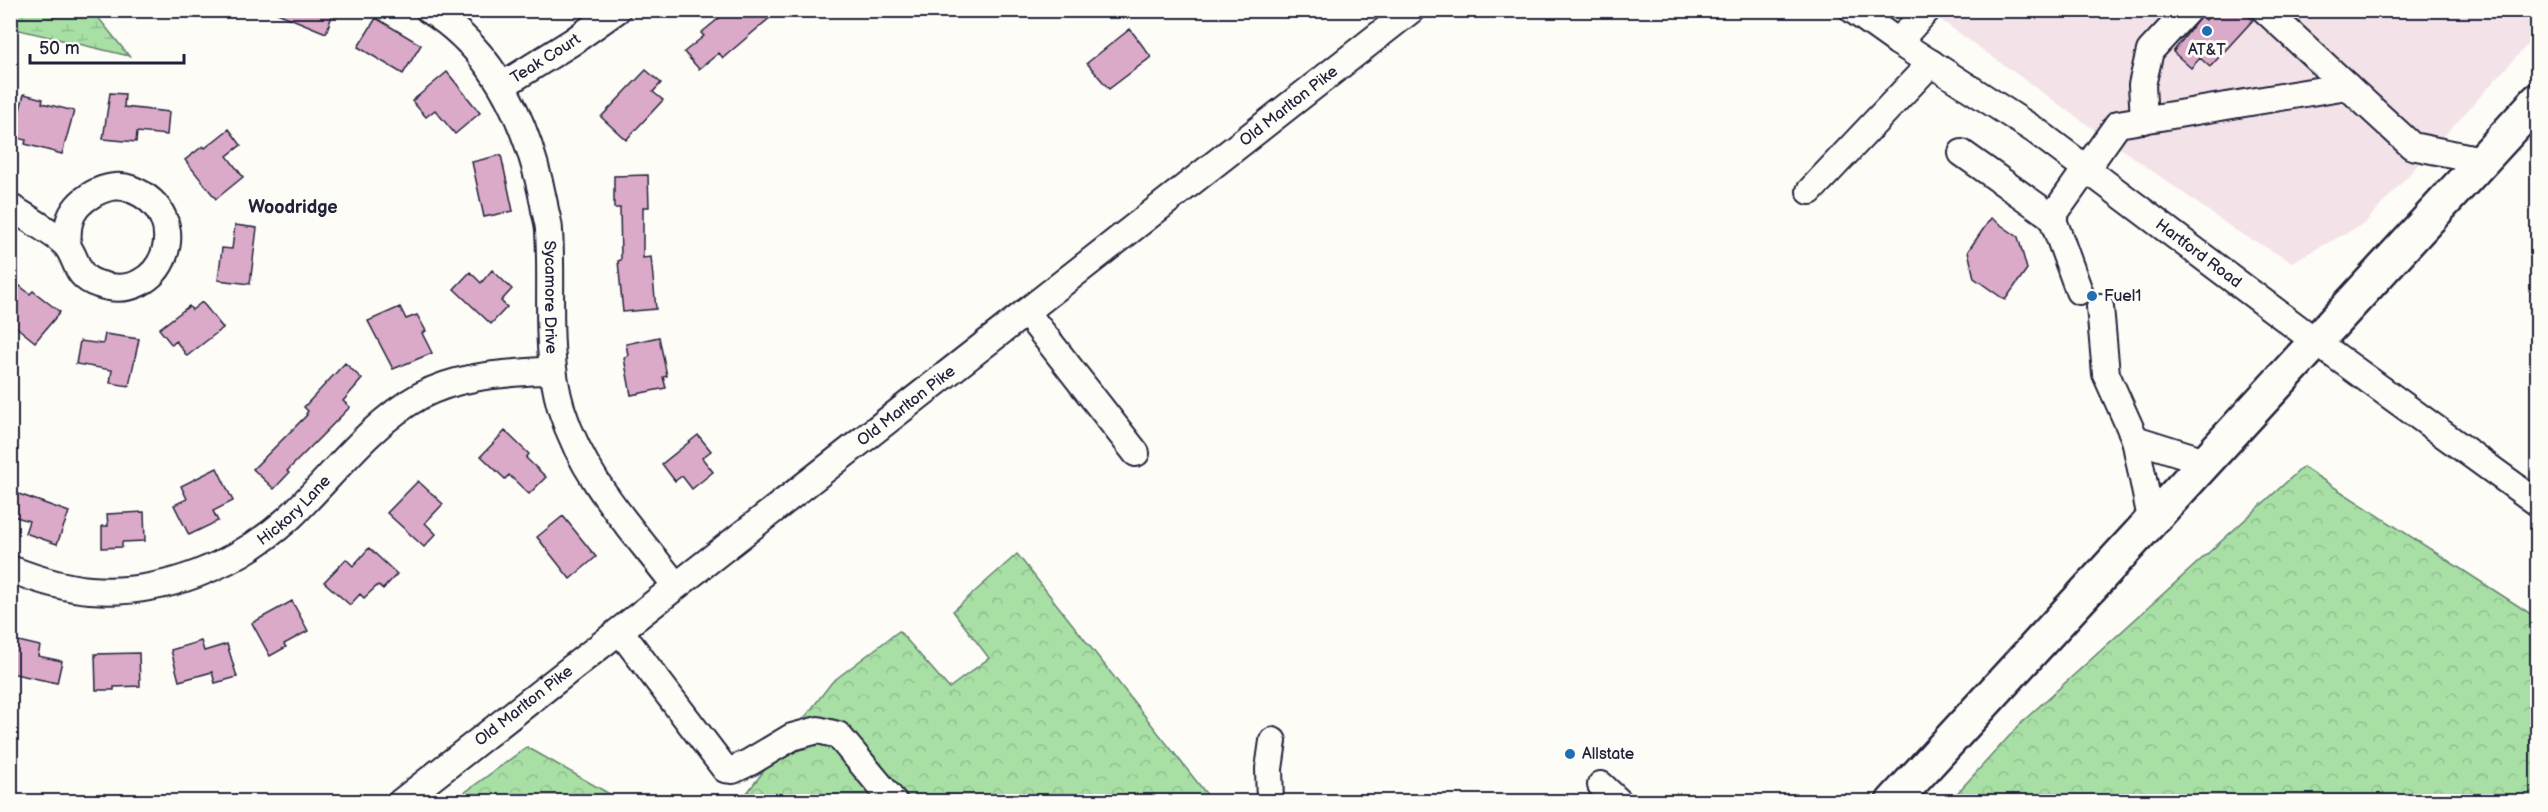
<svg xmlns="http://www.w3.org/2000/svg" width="2548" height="812" font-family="'Balsamiq Sans',sans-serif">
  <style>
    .built { fill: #f3e3e9 }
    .forest { fill: url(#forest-crowns); stroke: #648070; stroke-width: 1.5 }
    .wetland { fill: url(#wetland-marsh); stroke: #648070; stroke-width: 1.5 }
    .building { fill: #dbaac9; stroke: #22223b; stroke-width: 1.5 }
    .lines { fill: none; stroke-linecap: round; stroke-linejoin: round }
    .minor-casing { stroke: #22223b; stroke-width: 30 }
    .highway-casing { stroke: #22223b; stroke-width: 38 }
    .minor { stroke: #fdfcf7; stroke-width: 26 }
    .highway { stroke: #fdfcf7; stroke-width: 33 }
    .poi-dot { fill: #1f6fb2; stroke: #fdfcf7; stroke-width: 2 }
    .labels { text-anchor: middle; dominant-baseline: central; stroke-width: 6; stroke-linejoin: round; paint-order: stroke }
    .poi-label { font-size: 16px; fill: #22223b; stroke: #fdfcf7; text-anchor: start }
    .street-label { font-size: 16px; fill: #22223b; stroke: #fdfcf7 }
    .neighbourhood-label { font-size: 18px; font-weight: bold; fill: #22223b; stroke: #fdfcf7 }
  </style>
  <defs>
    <pattern id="forest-crowns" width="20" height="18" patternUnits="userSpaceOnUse" patternTransform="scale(1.5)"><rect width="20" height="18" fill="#a7dfa4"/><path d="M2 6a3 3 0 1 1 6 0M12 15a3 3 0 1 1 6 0" fill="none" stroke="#8fbf8e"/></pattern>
    <pattern id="wetland-marsh" width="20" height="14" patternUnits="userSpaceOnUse" patternTransform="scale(1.5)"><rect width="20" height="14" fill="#a7dfa4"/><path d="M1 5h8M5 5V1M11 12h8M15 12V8" fill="none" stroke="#8fbf8e"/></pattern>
  </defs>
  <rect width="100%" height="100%" fill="#fdfcf7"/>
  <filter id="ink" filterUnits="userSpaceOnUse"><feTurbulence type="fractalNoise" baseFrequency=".0167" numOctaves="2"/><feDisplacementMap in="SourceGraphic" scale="12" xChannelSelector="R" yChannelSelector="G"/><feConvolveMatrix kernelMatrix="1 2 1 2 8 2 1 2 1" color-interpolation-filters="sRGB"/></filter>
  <g filter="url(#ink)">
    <!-- built -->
    <path class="built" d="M2537 10 2538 33 2365 223 2292 262 2235 230 1928 11Z"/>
    <!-- forest -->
    <path class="forest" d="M2303 467 2537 618V801H1950L2023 721Z
      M1017 554 1212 801 740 802 832 682 899 631 949 688 989 658 953 611Z
      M527 747 622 801H453Z"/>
    <!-- wetland -->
    <path class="wetland" d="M11 10 93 11 129 56 11 28Z"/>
    <!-- building -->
    <path class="building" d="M270 10H334L326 33Z
      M729 10H779L723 58 719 53 699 69 684 52 704 36 701 33Z
      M2214 10H2242L2253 20 2210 67 2200 58 2191 68 2173 52 2201 16 2206 20Z
      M376 18 421 45 403 74 358 47Z
      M1130 29 1151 57 1109 89 1087 63Z
      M646 70 661 83 653 92 663 100 626 140 601 117Z
      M447 72 480 113 455 134 435 110 426 117 412 101Z
      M110 93 125 94 124 107 169 112 167 135 137 132 136 142 103 139Z
      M24 94 43 99 42 103 74 111 62 154 25 144 26 140 13 137Z
      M229 129 241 145 227 156 243 177 216 199 185 160 203 146 205 148Z
      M501 155 513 211 484 217 472 162Z
      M648 175 649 207H643V258L651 257 656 309 623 312 618 261 621 260 620 208H614V176Z
      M1991 218 2018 237 2027 269 2005 300 1974 278 1968 251Z
      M235 225 257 228 250 284 218 280 222 248 232 249Z
      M492 270 512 289 501 301 507 307 491 324 454 289 470 272 481 283Z
      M10 278 30 294 33 291 60 312 35 342 10 322Z
      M202 302 223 328 187 356 176 341 172 345 159 329 189 306 192 310Z
      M400 307 406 319 417 315 426 331 422 333 432 353 393 369 368 321Z
      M105 334 139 339 129 386 110 383 112 370 76 364 80 341 103 344Z
      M659 337 667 376 663 377 666 388 631 395 624 358 628 355 626 344Z
      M345 363 362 379 343 401 350 407 287 471 289 473 274 489 253 469 307 415 306 414 308 411 304 407Z
      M505 431 529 454 526 458 546 477 529 494 509 475 505 479 481 456Z
      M698 435 711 451 702 458 713 472 692 489 682 476 675 481 662 464Z
      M217 468 233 501 213 511 218 521 189 535 174 505 187 499 181 486Z
      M418 481 443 504 425 523 436 534 424 547 387 513Z
      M16 493 69 512 57 544 25 533 29 521 10 515Z
      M144 512 145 541 122 542V547L102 548V526H108L107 514Z
      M563 516 596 557 570 579 537 537Z
      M369 548 397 574 383 589 378 585 364 598 360 594 350 605 324 582 346 559 353 566Z
      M292 601 308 631 284 644 286 647 270 656 252 623Z
      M10 639 40 646 38 656 62 661 57 683 10 673Z
      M201 641 204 651 227 644 237 677 215 683 212 672 179 681 171 650Z
      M139 653 140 686 114 687V690H96L95 654Z"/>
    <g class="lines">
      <!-- minor casing -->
      <g class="minor-casing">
        <g id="minor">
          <path id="s1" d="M429 10C498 53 529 128 544 204 545 213 549 222 549 231 553 290 544 350 561 408 584 481 631 527 676 586"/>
          <path id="s2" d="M1853 10 1898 42 2036 131 2315 341 2538 503"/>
          <path d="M2265 10 2347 86"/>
          <path d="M1898 42 1927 10"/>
          <path id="s3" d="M503 85 572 42 617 10"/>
          <path d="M2144 120 2142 85 2150 51 2188 10"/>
          <path d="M1962 153 2052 217 2079 291"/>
          <path d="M1810 191 1931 63"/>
          <path d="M10 207C23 215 60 237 67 246 78 260 75 277 98 284 163 307 198 215 131 189 107 180 74 200 69 223 67 231 68 239 67 246"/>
          <path d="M2052 217 2118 124 2347 86 2412 146 2482 160"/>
          <path d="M2100 307 2106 374 2135 439 2151 519"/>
          <path d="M1026 312 1136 453"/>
          <path d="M2135 439 2205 461"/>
          <path id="s4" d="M10 569C36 579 63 588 90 590 161 596 238 565 290 517 332 477 368 425 420 396 461 374 507 374 552 370"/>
          <path d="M620 631 725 769 733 770 750 762 792 737 818 730 838 735 894 802"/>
          <path d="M1601 785 1619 802"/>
          <path id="s5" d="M401 802 1411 10"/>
          <path d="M1270 802 1269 769 1273 741"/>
        </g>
      </g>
      <!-- highway casing -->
      <g class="highway-casing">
        <path id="highway" d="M1893 802 2538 100"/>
      </g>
      <!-- minor -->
      <use href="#minor" class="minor"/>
      <!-- highway -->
      <use href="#highway" class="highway"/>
    </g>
  </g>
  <!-- markers -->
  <g class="poi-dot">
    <circle cx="2207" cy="31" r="6"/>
    <circle cx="2092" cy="296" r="6"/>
    <circle cx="1570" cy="754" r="6"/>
  </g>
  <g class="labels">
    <!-- poi labels -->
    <g class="poi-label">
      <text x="2207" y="50" text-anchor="middle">AT&amp;T</text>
      <text x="2104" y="296">Fuel1</text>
      <text x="1582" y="754">Allstate</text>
    </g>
    <!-- street labels -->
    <g class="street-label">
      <text stroke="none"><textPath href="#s3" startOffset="50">Teak Court</textPath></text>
      <text stroke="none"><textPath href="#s5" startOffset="1128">Old Marlton Pike</textPath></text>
      <text stroke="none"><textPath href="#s2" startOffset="423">Hartford Road</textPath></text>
      <text stroke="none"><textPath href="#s1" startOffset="326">Sycamore Drive</textPath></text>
      <text stroke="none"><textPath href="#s5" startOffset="642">Old Marlton Pike</textPath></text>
      <text stroke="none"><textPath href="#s4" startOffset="309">Hickory Lane</textPath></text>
      <text stroke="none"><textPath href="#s5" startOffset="156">Old Marlton Pike</textPath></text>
    </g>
    <!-- neighbourhood labels -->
    <g class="neighbourhood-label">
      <text x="293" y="207">Woodridge</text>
    </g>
  </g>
  <!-- margin -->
  <rect width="2548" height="812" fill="none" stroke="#fdfcf7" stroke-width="36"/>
  <rect x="18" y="18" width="2512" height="776" fill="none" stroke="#22223b" stroke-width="2" filter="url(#ink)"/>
  <!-- scale -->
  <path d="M30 54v9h154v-9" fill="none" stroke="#22223b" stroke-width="3"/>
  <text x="39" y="54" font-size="18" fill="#22223b" stroke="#fdfcf7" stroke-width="4.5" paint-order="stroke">50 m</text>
</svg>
